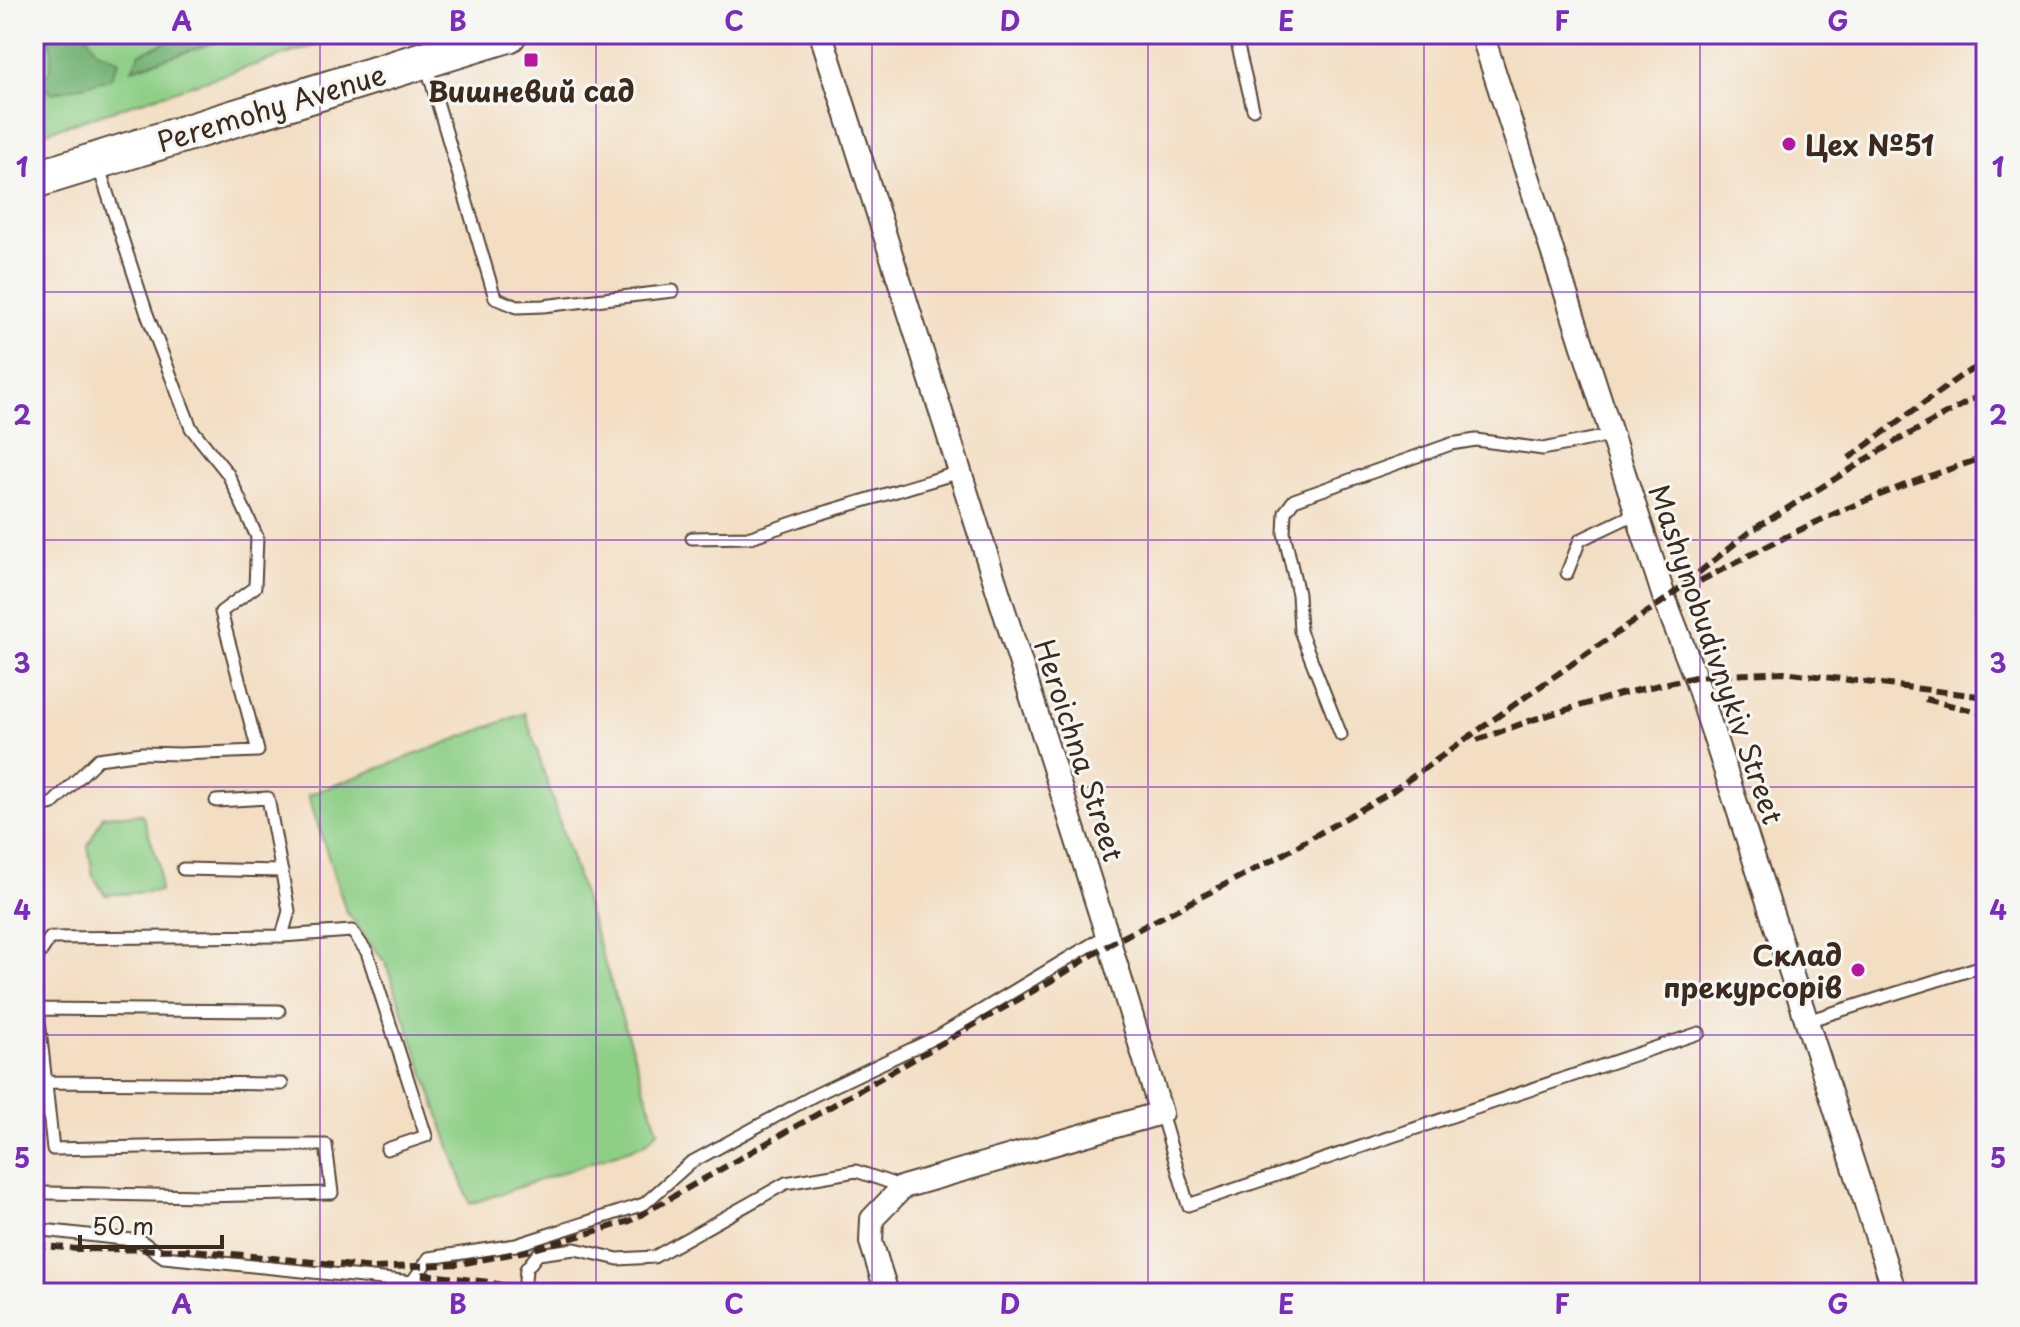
<svg xmlns="http://www.w3.org/2000/svg" width="2020" height="1327" font-family="'Playpen Sans',sans-serif">
  <style>
    .green { fill: #8ecf86; stroke: #647c52; stroke-width: 2 }
    .forest { fill: #72b273; stroke: #566e48; stroke-width: 2 }
    .lines { fill: none; stroke-linecap: round; stroke-linejoin: round }
    .service-casing { stroke: #574537; stroke-width: 15 }
    .minor-casing { stroke: #574537; stroke-width: 26 }
    .primary-casing { stroke: #574537; stroke-width: 40 }
    .service { stroke: #fff; stroke-width: 11 }
    .minor { stroke: #fff; stroke-width: 22 }
    .primary { stroke: #fff; stroke-width: 36 }
    .rail { stroke: #3b2a1e; stroke-width: 6; stroke-dasharray: 12 6; stroke-linecap: butt }
    .grid { fill: none; stroke: #7b2cbf; stroke-width: 2; stroke-opacity: 0.55 }
    .poi-dot { fill: #b5179e; stroke: #f6f6f2; stroke-width: 3 }
    .labels { text-anchor: middle; dominant-baseline: central; stroke-width: 6; stroke-linejoin: round; paint-order: stroke }
    .poi-label { font-size: 28px; font-weight: bold; fill: #3b2a1e; stroke: #f6f6f2 }
    .street-label { font-size: 28px; fill: #3b2a1e; stroke: #f6f6f2 }
    .neatline { fill: none; stroke: #7b2cbf; stroke-width: 3 }
    .grid-label { font-size: 26px; text-anchor: middle; font-weight: bold; fill: #7b2cbf }
  </style>
  <rect width="100%" height="100%" fill="#f6f6f2"/>
  <filter id="ink" filterUnits="userSpaceOnUse"><feTurbulence type="fractalNoise" baseFrequency=".0125" numOctaves="2"/><feDisplacementMap in="SourceGraphic" scale="16" xChannelSelector="R" yChannelSelector="G"/><feConvolveMatrix kernelMatrix="1 2 1 2 8 2 1 2 1" color-interpolation-filters="sRGB"/></filter>
  <filter id="wash" filterUnits="userSpaceOnUse"><feTurbulence type="fractalNoise" baseFrequency=".006" numOctaves="4" result="noise"/><feDisplacementMap in="SourceGraphic" scale="32" xChannelSelector="R" yChannelSelector="G"/><feGaussianBlur stdDeviation="1.8" result="paint"/><feColorMatrix in="noise" values="0 0 0 0 0 0 0 0 0 0 0 0 0 0 0 0 0 1.4 0 .05"/><feComposite in="paint" operator="in"/></filter>
  <g filter="url(#wash)">
    <rect width="100%" height="100%" fill="#f3dec3"/>
    <!-- green -->
    <path class="green" d="M34 34H350L34 136Z
      M525 713 658 1131 645 1144 470 1204 386 964 346 911 308 795Z
      M142 814 159 864 160 891 105 895 93 876 88 846 103 816Z"/>
    <!-- forest -->
    <path class="forest" d="M48 34H86L96 50 119 61 110 79 53 93 34 81 50 72 52 52Z
      M187 34H241L132 69 140 53Z"/>
  </g>
  <g filter="url(#ink)">
    <g class="lines">
      <!-- service casing -->
      <g class="service-casing">
        <path id="service" d="M1235 34 1253 109
          M426 64 495 298 517 307 543 306 673 291
          M692 538 751 537 816 515 960 472
          M1567 573 1580 540 1637 513
          M1341 735 1300 631 1298 594 1284 533 1285 512 1294 500 1451 444 1476 440 1543 449 1612 435
          M34 808 53 803 98 759 142 753 180 754 258 751 221 612 255 587 257 537 228 474 191 428 147 314 98 165
          M183 869 282 871
          M282 936 352 931 367 952 426 1136 387 1149
          M34 962 50 938 282 936 289 911 268 798 216 801
          M34 973 53 1149 232 1145H326L332 1193 203 1196 48 1193
          M35 1009 279 1011
          M1807 1021 1986 965
          M46 1082 282 1084
          M1161 1113 1188 1205 1699 1033
          M34 1229 141 1241 164 1257 412 1282 471 1293
          M412 1282 429 1258 516 1245 644 1204 690 1163 815 1095 939 1036 1107 935
          M1983 1288 1986 1287
          M524 1293 526 1269 538 1254 575 1249 618 1259 654 1257 786 1183 856 1171 903 1187"/>
      </g>
      <!-- minor casing -->
      <g class="minor-casing">
        <path id="minor" d="M821 34 1107 935 1161 1113 903 1187 872 1219 871 1242 887 1293
          M1482 34 1665 600 1695 677 1895 1293"/>
      </g>
      <!-- primary casing -->
      <g class="primary-casing">
        <path id="primary" d="M34 180 508 34"/>
      </g>
      <!-- service -->
      <use href="#service" class="service"/>
      <!-- minor -->
      <use href="#minor" class="minor"/>
      <!-- primary -->
      <use href="#primary" class="primary"/>
      <!-- rail -->
      <path class="rail" d="M1849 458 1962 375 1986 363
        M1700 581C1749 556 1798 529 1848 508 1893 489 1939 472 1986 457
        M1925 699 1986 714
        M1477 740 1535 719 1620 694 1695 677 1784 672 1986 697
        M34 1245 77 1249 192 1250 374 1268 460 1264 531 1250 630 1221 1056 978 1110 944 1280 856 1391 792 1586 654 1665 600 1749 532 1893 443 1986 392
        M422 1274 489 1282 533 1293"/>
    </g>
  </g>
  <!-- grid -->
  <path class="grid" d="M320 34V1293M596 34V1293M872 34V1293M1148 34V1293M1424 34V1293M1700 34V1293M34 292H1986M34 540H1986M34 787H1986M34 1035H1986"/>
  <!-- markers -->
  <g class="poi-dot">
    <rect x="523" y="52" width="16" height="16" rx="4"/>
    <circle cx="1789" cy="144" r="8"/>
    <circle cx="1858" cy="970" r="8"/>
  </g>
  <g class="labels">
    <!-- poi labels -->
    <g class="poi-label">
      <text x="531" y="90">Вишневий сад</text>
      <text x="1805" y="144" text-anchor="start">Цех №51</text>
      <text x="1842" y="954" text-anchor="end">Склад<tspan x="1842" dy="32">прекурсорів</tspan></text>
    </g>
    <!-- street labels -->
    <g class="street-label">
      <text transform="translate(271 107) rotate(-17)">Peremohy Avenue</text>
      <text transform="translate(1717 654) rotate(71)">Mashynobudivnykiv Street</text>
      <text transform="translate(1080 750) rotate(72)">Heroichna Street</text>
    </g>
  </g>
  <!-- margin -->
  <rect width="2020" height="1327" fill="none" stroke="#f6f6f2" stroke-width="88"/>
  <!-- scale -->
  <path d="M80 1235v12h142v-12" fill="none" stroke="#3b2a1e" stroke-width="4"/>
  <text x="92" y="1235" font-size="24" fill="#3b2a1e" stroke="#f6f6f2" stroke-width="6" paint-order="stroke">50 m</text>
  <rect x="44" y="44" width="1932" height="1239" class="neatline"/>
  <g class="grid-label">
    <text x="182" y="31">A</text>
    <text x="458" y="31">B</text>
    <text x="734" y="31">C</text>
    <text x="1010" y="31">D</text>
    <text x="1286" y="31">E</text>
    <text x="1562" y="31">F</text>
    <text x="1838" y="31">G</text>
    <text x="22" y="177">1</text>
    <text x="1998" y="177">1</text>
    <text x="22" y="425">2</text>
    <text x="1998" y="425">2</text>
    <text x="22" y="673">3</text>
    <text x="1998" y="673">3</text>
    <text x="22" y="920">4</text>
    <text x="1998" y="920">4</text>
    <text x="22" y="1168">5</text>
    <text x="1998" y="1168">5</text>
    <text x="182" y="1314">A</text>
    <text x="458" y="1314">B</text>
    <text x="734" y="1314">C</text>
    <text x="1010" y="1314">D</text>
    <text x="1286" y="1314">E</text>
    <text x="1562" y="1314">F</text>
    <text x="1838" y="1314">G</text>
  </g>
</svg>
